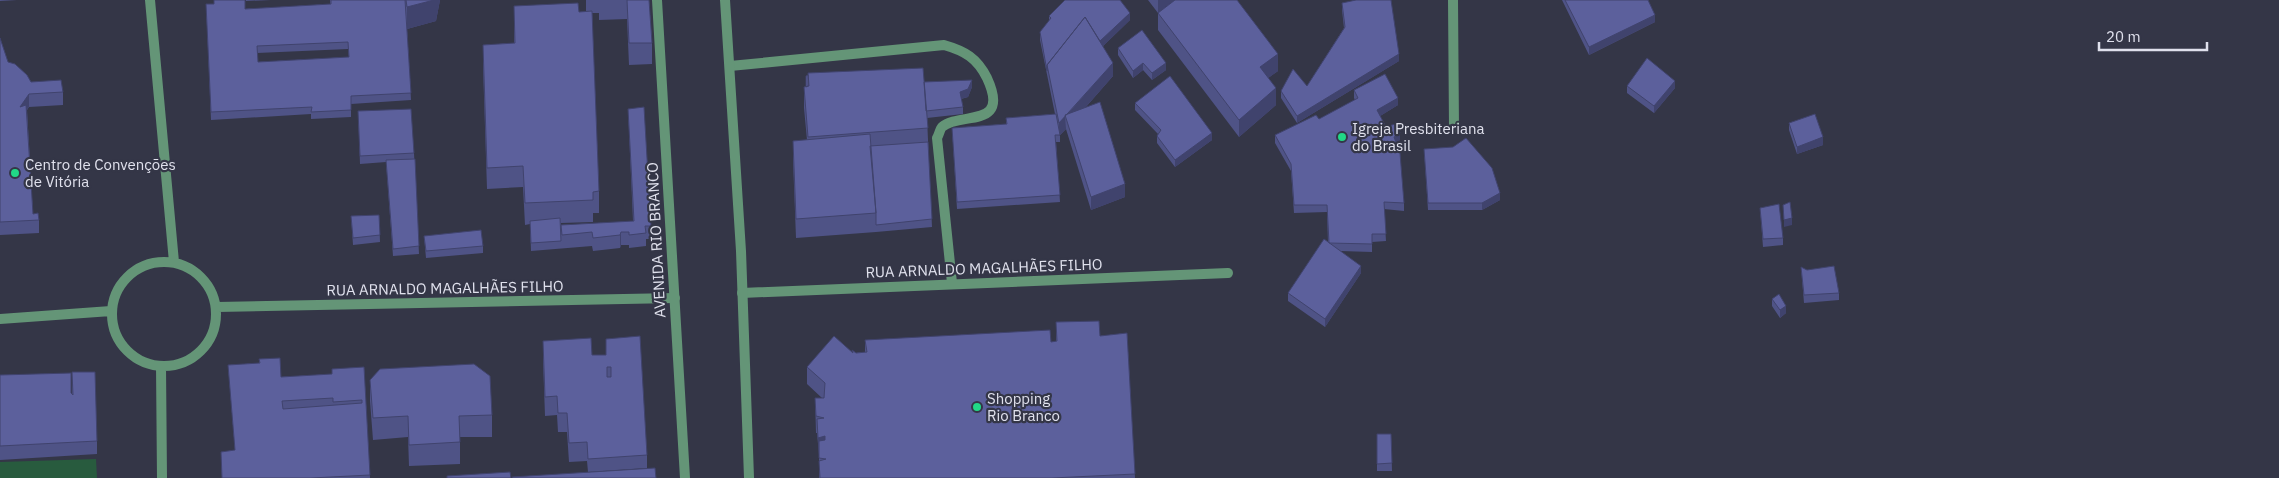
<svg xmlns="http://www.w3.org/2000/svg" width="2279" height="478" font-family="'IBM Plex Sans',sans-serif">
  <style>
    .green { fill: #285b3e }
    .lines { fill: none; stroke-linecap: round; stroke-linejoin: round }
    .service { stroke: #649577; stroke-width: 10 }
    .minor { stroke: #649577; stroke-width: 10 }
    .tertiary { stroke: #649577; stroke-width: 10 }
    .wall { fill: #4f5386; fill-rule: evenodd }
    .shaded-wall { fill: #40436d }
    .building { fill: #5c609c; stroke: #40436d; fill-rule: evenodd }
    .poi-dot { fill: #21d887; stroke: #343647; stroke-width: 2 }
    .labels { text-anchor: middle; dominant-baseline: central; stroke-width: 4.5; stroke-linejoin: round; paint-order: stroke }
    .poi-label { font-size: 15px; fill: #e0e1ed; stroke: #343647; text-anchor: start }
    .street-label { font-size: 15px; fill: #e0e1ed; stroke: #343647 }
  </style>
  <rect width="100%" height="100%" fill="#343647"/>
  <!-- green -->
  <path class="green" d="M96 459 97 478H0V462Z"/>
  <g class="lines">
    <!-- service -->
    <path class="service" d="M730 66 944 45C965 51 977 58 987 78 1011 130 960 111 942 127 940 129 939 135 937 138L952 283"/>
    <!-- minor -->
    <path class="minor" d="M150 0 174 262
      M1453 0 1454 128
      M112 314a52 52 0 1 1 104 0a52 52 0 1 1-104 0Z
      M742 293 1228 273
      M217 307 675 298
      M0 319 111 311
      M161 366 162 478"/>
    <!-- tertiary -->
    <path class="tertiary" d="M657 0 685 478
      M725 0 741 251 749 478"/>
  </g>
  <!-- wall -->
  <path class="wall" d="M0 0H17L0 1Z
    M246 0H271L246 1Z
    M330 0H440L436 21 407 29 411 100 351 104V117L311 119V114L211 120 206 4 245 9 330 4ZM348 49 349 57 258 62 257 53Z
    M586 0H649L652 43V64L629 65 627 19 599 20V13H592L599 191V213H593V222L561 223V227L633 221 628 109 651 226V239H646V246L629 248V245H621L620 248 593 251 592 246 531 251 530 224 525 225 523 187 487 189 483 66V45L514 43V6L579 12H586Z
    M1148 0H1237L1278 71 1268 78 1276 105 1239 137 1158 30V13Z
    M1562 0H1648L1655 22 1589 55Z
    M1342 3 1399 61 1297 123 1281 98V91L1307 86 1344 28 1342 10Z
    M1049 16 1130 20 1103 46 1113 76 1085 108 1125 197 1091 210 1066 129 1060 135V142H1056L1060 202 957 209 952 128 1006 124V118L1055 114 1040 40V32L1049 21Z
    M0 38 8 62 31 82 63 92V105L29 107 27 110 33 214 39 220V233L0 235Z
    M1118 48 1166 70 1152 80 1143 70 1133 78 1118 55Z
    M806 76 924 82 972 87 968 97 961 99 963 107V114L927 118 932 227 876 232 796 238 793 160V141L807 140 804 108V87H806Z
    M1627 86 1675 88 1654 113 1627 93Z
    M1354 90 1398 105 1380 116 1386 127 1400 140 1396 143 1404 203V211L1384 209 1386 241 1372 242V252L1340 251 1361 273 1325 327 1288 301V293L1328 243 1327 212 1294 213 1291 171 1275 143V135L1319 119 1355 100 1354 98Z
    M1135 103 1212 140 1175 167 1157 143V136L1158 134 1135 110Z
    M358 111 414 153 419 254 393 256 386 162 360 164Z
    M1789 123 1823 145 1797 154 1789 130Z
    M1424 149 1500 200 1482 210H1428Z
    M1760 208 1783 238V245L1763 247Z
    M379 215 380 242 353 245 351 216Z
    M424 236 483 246V253L426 258Z
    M1801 267 1839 293V300L1804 303Z
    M1772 299 1786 313 1780 318 1772 306Z
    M1056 322 1100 336 1127 333 1135 478H819V455L817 433H816L815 398H822L807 384V367L852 352 856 353 865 352V340L1056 342Z
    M606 339 647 455V468L588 472 587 461 569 462 567 432H558L557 415 545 416 543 360V341L592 355H606Z
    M259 359 281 377 332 374 364 367 370 478H222L221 452 235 450 228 365 259 363Z
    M72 372 97 441V454L0 460V375L72 394Z
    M370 380 492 415V437H460V464L409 466 408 437 373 440 370 401Z
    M1377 434H1391L1392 471H1377Z"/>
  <!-- shaded-wall -->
  <path class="shaded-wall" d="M434 0H440L436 21 407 29V7Z
    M1158 0H1175L1158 13Z
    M1130 13V20L1098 51V43Z
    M1655 15V22L1589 55V47Z
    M1278 54V71L1260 84V67Z
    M1399 54V61L1297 123V116Z
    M1113 63V76L1069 126 1066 116Z
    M1143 63V70L1133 78V71Z
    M1166 63V70L1152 80V73Z
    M972 80V87L968 97 960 99V92Z
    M1675 81V88L1654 113V106Z
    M1276 88V105L1239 137V120Z
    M29 94V107L20 120V107Z
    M1398 98V105L1377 118V110Z
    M1065 116 1066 129 1059 136V123Z
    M1212 133V140L1175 167V160Z
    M1400 133V140L1394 145V137Z
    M1823 137V145L1797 154V147Z
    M1125 184V197L1091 210V197Z
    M1500 193V200L1482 210V203Z
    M1792 218V225L1784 227V220Z
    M621 232V245L620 248V235Z
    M1361 266V273L1325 327V319Z
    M1786 306V313L1780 318V310Z
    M825 436V453L819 455 818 438Z"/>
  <!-- building -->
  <path class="building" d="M214 0H245V9L331 4V0H405L411 93 351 96V110L311 112 312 107 211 112 206 4H214ZM348 42 349 57 258 62 257 46Z
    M406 0H434L407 7Z
    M627 0H649L652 43H629Z
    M1065 0H1120L1130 13 1100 41 1085 17 1047 65V71L1040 32 1051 18 1049 16Z
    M1175 0H1237L1278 54 1260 67 1276 88 1239 120 1158 13Z
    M1356 0H1391L1399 54 1297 116 1281 91 1293 69 1307 86 1345 27 1342 3Z
    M1565 0H1648L1655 15 1589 47Z
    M578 3 579 12 592 11 599 191 593 192V200L525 203 523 166 487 168 483 45 515 43 514 6Z
    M1085 17 1113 63 1059 123 1047 65Z
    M1142 30 1166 63 1152 73 1143 63 1133 71 1118 48Z
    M0 38 8 62 15 64 27 75 31 82 61 80 63 92 29 94 20 107 26 105 33 214 38 213 39 220 0 222Z
    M1647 58 1675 81 1654 106 1627 86Z
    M923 68 928 128 808 137 804 87 809 86 808 73Z
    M1385 74 1398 98 1377 110 1386 127 1395 124 1400 133 1394 137 1400 153 1404 203 1384 202 1386 234H1372V244L1329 243 1327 205H1294L1291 164 1275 135 1316 115 1319 119 1358 98 1354 90Z
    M808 75V86L806 87V76Z
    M1170 76 1212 133 1175 160 1157 136 1161 130 1135 103Z
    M972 80 968 89 960 92 963 107 926 111 924 82Z
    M1100 102 1125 184 1091 197 1065 115Z
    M644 107 651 226H645L646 233 629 235V232H621L620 235 593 238 592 232 562 235 561 225 634 221 628 109Z
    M411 109 414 153 360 156 358 111Z
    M1056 114 1060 135H1055L1060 195 957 202 952 128 1007 124 1006 118Z
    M1815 114 1823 137 1797 147 1789 123Z
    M870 134 876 213 796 219 793 141Z
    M1466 138 1492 168 1500 193 1482 203H1428L1424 149 1453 147Z
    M928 142 932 219 876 225V213L870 146Z
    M415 159 419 246 393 249 386 160Z
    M1790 202 1792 218 1784 220 1783 205Z
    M1779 204 1783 238 1763 239 1760 208Z
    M379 215 380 235 353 238 351 216Z
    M560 218 561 241 531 243 530 221Z
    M481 230 483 246 426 251 424 236Z
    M1324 239 1361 266 1325 319 1288 293Z
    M1834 266 1839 293 1804 295 1801 267 1807 270Z
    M1779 294 1786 306 1780 310 1772 299Z
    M1099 321 1100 336 1127 333 1135 474 1052 478H820L819 461 826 459 819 458V441L825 440V436L818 438 817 419 824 418 816 416 815 398H824L825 383 807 367 834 336 853 353 852 350 856 353 867 352 865 340 1050 330 1051 342 1057 341 1056 322Z
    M640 336 647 455 588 459 587 442 569 443 567 413H558L557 396 545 397 543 341 591 338 592 355H606V339ZM607 367H611V377H607Z
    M280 358 281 377 332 374V369L364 367 370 475 311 478H222L221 452 235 450 228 365 260 363 259 359ZM333 398V402L362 400V403L283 409 282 401Z
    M474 364 490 376 492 415 459 416 460 442 409 445 408 416 373 418 370 380 380 369Z
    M72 372H95L97 441 0 446V375L71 373V393L73 395Z
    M1377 434H1391L1392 463 1377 464Z
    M655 468 656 478H513L512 477Z
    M510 472 511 478H447V476Z"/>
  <!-- markers -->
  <g class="poi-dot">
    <circle cx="1342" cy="137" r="5"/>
    <circle cx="15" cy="173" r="5"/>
    <circle cx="977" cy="407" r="5"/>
  </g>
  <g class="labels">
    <!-- poi labels -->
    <g class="poi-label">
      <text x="1352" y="128">Igreja Presbiteriana<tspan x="1352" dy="17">do Brasil</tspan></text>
      <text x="25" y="164">Centro de Convenções<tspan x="25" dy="17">de Vitória</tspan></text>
      <text x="987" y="398">Shopping<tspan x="987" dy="17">Rio Branco</tspan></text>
    </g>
    <!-- street labels -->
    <g class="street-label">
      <text transform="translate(656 240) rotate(-93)">AVENIDA RIO BRANCO</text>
      <text transform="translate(984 268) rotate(-2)">RUA ARNALDO MAGALHÃES FILHO</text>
      <text transform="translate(445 288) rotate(-1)">RUA ARNALDO MAGALHÃES FILHO</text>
    </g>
  </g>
  <!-- scale -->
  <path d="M2099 42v8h108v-8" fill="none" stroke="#e0e1ed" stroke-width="2.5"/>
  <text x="2106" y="42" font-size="15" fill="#e0e1ed" stroke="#343647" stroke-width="4" paint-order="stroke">20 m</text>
</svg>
